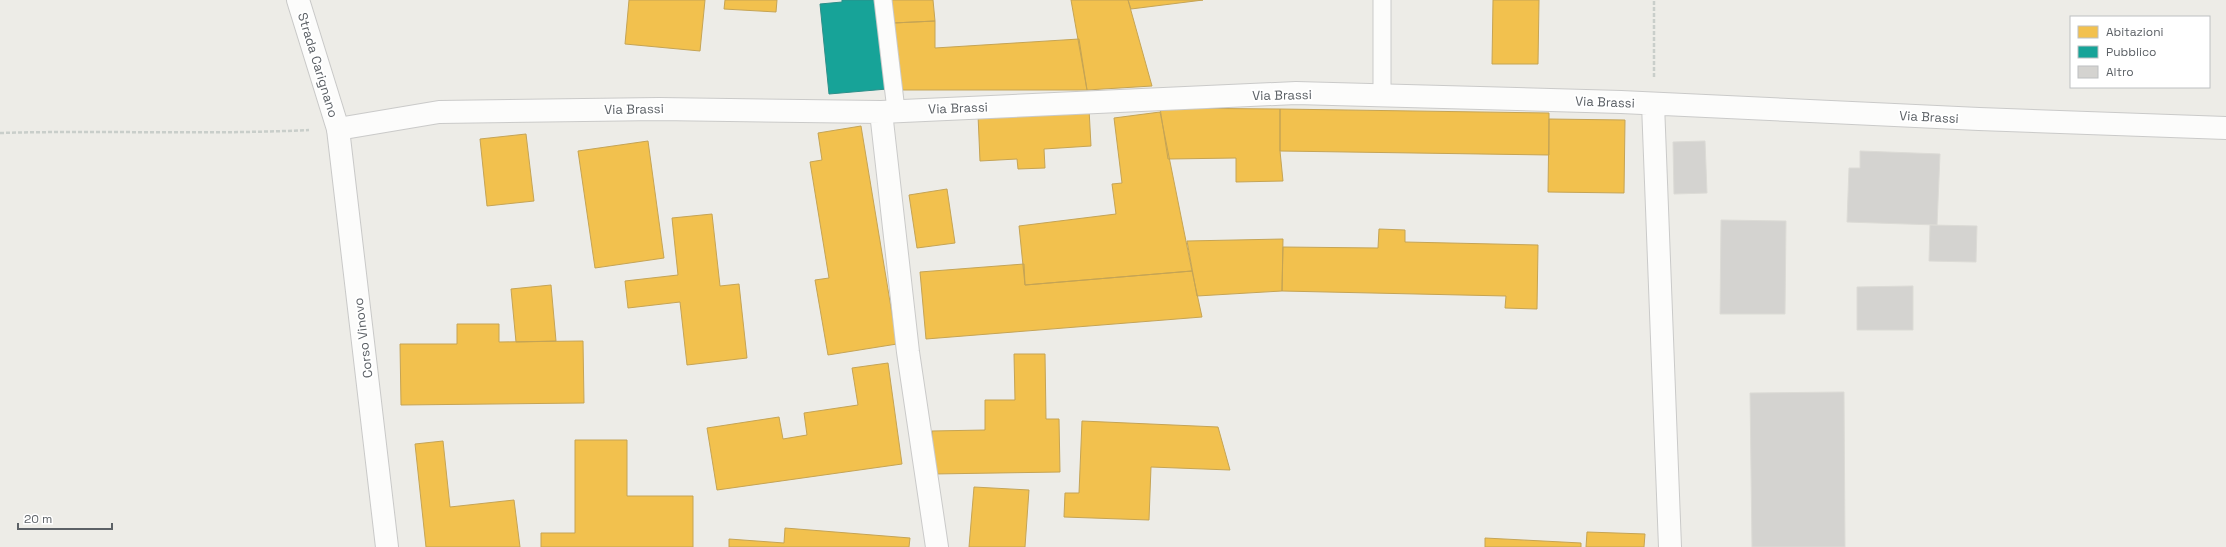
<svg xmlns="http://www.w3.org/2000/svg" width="2226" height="547" font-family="'Space Grotesk',sans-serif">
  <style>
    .homes { fill: #f2c14e; stroke: #c5a455 }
    .public { fill: #17a398; stroke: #2c8f89 }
    .building { fill: #d4d3d0; stroke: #dcdbd6 }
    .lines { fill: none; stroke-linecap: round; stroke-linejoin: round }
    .lane-casing { stroke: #cacac9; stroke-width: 19 }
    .street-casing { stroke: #cacac9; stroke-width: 24 }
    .secondary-casing { stroke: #c9c9c8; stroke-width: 24 }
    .path { stroke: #c9ceca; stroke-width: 2.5; stroke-dasharray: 4 2; stroke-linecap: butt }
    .lane { stroke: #fcfcfb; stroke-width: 17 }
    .street { stroke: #fcfcfb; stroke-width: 22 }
    .secondary { stroke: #fcfcfb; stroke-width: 22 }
    .labels { text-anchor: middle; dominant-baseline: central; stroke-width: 4; stroke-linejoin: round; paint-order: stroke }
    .street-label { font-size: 13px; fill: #5c6166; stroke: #fff }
  </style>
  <rect width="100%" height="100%" fill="#edece7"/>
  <!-- homes -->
  <path class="homes" d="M629 0H705L700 51 625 44Z
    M725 0H777L776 12 724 9Z
    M890 0H933L935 21 893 23Z
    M1071 0H1128L1152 86 1087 90Z
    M1128 0H1203L1131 9Z
    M1493 0H1539L1538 64H1492Z
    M935 21V48L1079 39 1087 90H901L893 23Z
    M1160 108 1280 109V151L1283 181 1236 182V158L1168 159Z
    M1089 109 1091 146 1044 149 1045 168 1018 169 1017 159 980 161 978 115Z
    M1280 109 1549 113V155L1280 151Z
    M1160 112 1192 271 1025 285 1019 226 1116 214 1112 184 1122 183 1114 118Z
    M1549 119 1625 120 1624 193 1548 192Z
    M861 126 897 344 828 355 815 280 829 278 810 162 822 160 818 133Z
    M526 134 534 201 487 206 480 139Z
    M648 141 664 258 595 268 578 151Z
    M947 189 955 243 917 248 909 195Z
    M712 214 720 286 739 284 747 358 687 365 680 302 628 308 625 281 678 275 672 218Z
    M1379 229 1405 230V242L1538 245 1537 309 1505 308 1506 296 1282 291 1283 247 1378 248Z
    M1283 239 1282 291 1197 296 1187 241Z
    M1024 264 1025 285 1192 271 1202 317 926 339 920 272Z
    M551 285 556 341 516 342 511 289Z
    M457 324H499V342L583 341 584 403 401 405 400 344H457Z
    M1014 354H1045L1046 419H1059L1060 472 933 474 932 431 985 430V400H1015Z
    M888 363 902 464 717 490 707 428 779 417 783 439 807 435 804 413 858 405 852 368Z
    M1082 421 1218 427 1230 470 1151 467 1149 520 1064 517 1065 493H1079Z
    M575 440H627V496H693V547H541V533H575Z
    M443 441 450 507 514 500 520 547H426L415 444Z
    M974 487 1029 490 1025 547H969Z
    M785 528 910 538 909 547H729V539L784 543Z
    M1587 532 1645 534 1644 547H1586Z
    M1485 538 1581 543V547H1485Z"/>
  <!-- public -->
  <path class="public" d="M842 0H878L887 89 829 94 820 4 842 2Z"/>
  <!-- building -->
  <path class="building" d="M1705 141 1707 193 1674 194 1673 142Z
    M1860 151 1940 154 1937 225 1847 222 1849 168H1860Z
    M1721 220 1786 221 1785 314H1720Z
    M1930 225 1977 226 1976 262 1929 261Z
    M1913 286V330H1857V287Z
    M1844 392 1845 547H1752L1750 393Z"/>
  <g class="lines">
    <!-- lane casing -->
    <g class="lane-casing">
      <path id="lane" d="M883 0 896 110
        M1382 0V96"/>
    </g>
    <!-- street casing -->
    <g class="street-casing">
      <path id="street" d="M1653 104 1670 547
        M881 112 908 352 937 547
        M338 129 439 112 659 109 881 112 1296 93 1621 102 1979 119 2226 128"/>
    </g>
    <!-- secondary casing -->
    <g class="secondary-casing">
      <path id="secondary" d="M298 0 338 129 387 547"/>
    </g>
    <!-- path -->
    <path class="path" d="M1654 77V0
      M0 133C103 130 206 135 309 130"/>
    <!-- lane -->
    <use href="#lane" class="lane"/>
    <!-- street -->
    <use href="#street" class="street"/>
    <!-- secondary -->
    <use href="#secondary" class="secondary"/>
  </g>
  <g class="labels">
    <!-- street labels -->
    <g class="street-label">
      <text transform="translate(318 65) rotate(73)">Strada Carignano</text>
      <text transform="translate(1282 95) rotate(-1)">Via Brassi</text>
      <text transform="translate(1605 102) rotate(2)">Via Brassi</text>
      <text transform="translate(958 108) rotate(-2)">Via Brassi</text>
      <text transform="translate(634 109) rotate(-1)">Via Brassi</text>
      <text transform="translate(1929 117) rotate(3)">Via Brassi</text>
      <text transform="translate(363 338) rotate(-97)">Corso Vinovo</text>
    </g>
  </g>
  <!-- legend -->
  <rect x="2070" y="16" width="140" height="72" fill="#ffffff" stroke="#bec0c2"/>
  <rect x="2078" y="26" width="20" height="12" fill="#f2c14e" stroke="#bec0c2"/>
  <text x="2106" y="36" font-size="12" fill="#5c6166">Abitazioni</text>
  <rect x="2078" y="46" width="20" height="12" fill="#17a398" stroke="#bec0c2"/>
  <text x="2106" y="56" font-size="12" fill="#5c6166">Pubblico</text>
  <rect x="2078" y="66" width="20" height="12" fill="#d4d3d0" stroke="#bec0c2"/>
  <text x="2106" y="76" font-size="12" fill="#5c6166">Altro</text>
  <!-- scale -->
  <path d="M18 523v6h94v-6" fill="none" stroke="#5c6166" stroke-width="2"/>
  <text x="24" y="523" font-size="12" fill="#5c6166" stroke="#ffffff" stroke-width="3" paint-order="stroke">20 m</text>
</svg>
